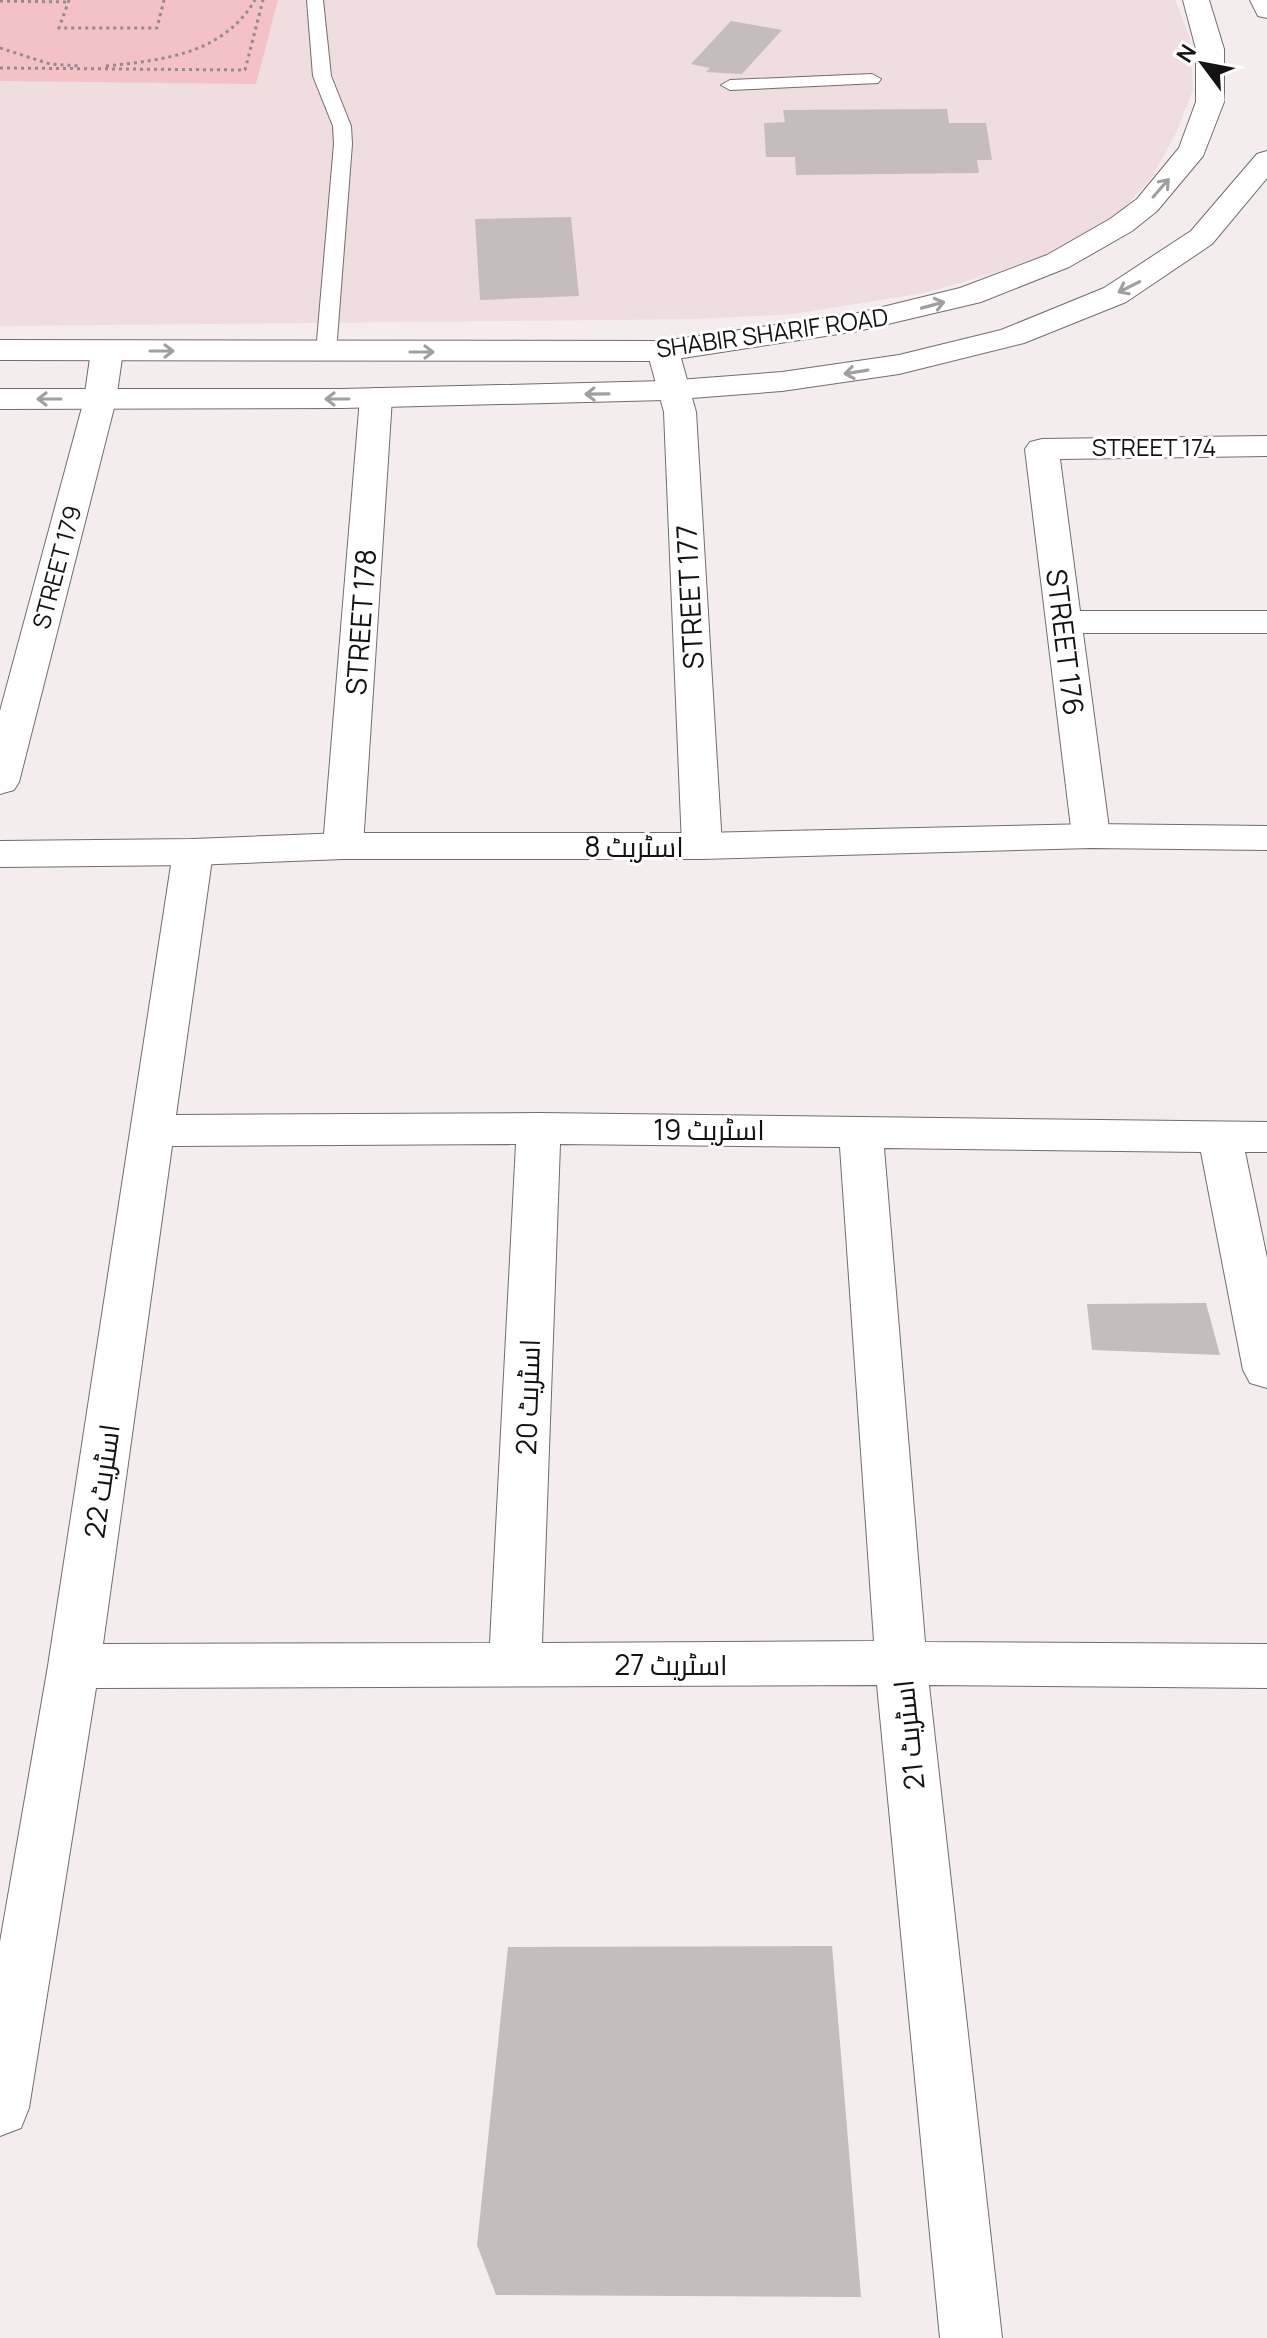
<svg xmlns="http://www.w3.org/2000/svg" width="1267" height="2338" font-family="Manrope,Cairo,sans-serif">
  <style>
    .built { fill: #efdddf }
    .green { fill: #f4c1c7 }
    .building { fill: #c5bdbd }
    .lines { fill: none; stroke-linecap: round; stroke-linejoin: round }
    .service-casing { stroke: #746c6d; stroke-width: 2 }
    .minor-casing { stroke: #746c6d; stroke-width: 2 }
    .tertiary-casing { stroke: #746c6d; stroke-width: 2 }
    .path { stroke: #928c8d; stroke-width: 3; stroke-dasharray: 3 4; stroke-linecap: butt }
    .service { fill: #fff; fill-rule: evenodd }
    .minor { fill: #fff; fill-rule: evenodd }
    .tertiary { fill: #fff; fill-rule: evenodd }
    .oneway { stroke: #a1a0a0 }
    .labels { text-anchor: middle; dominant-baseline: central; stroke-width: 6; stroke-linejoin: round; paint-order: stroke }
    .far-street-label { font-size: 24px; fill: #151212; stroke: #fff }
    .street-label { font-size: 28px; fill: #151212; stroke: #fff }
  </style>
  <rect width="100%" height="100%" fill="#f5eced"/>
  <!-- built -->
  <path class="built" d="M0 0H1175L1190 38 1193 90 1175 135 1152 177 1119 214 1063 248 988 275 924 293 793 314 697 319 0 326Z"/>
  <!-- green -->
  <path class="green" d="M0 0H278L256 84 0 81Z"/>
  <!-- building -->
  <path class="building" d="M731 21 782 30 742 74 706 72 710 68 691 64Z
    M947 109 949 123H986L992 160H977L979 173 796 175 795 157H766L764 123 785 122 783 110Z
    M571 217 579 296 480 300 475 219Z
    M1206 1303 1220 1355 1092 1350 1087 1304Z
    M832 1946 861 2297 496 2295 477 2245 508 1947Z"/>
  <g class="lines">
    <!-- service casing -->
    <g class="service-casing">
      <path id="service" d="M307 0H323L331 76 351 126 352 144 336 352 326 358 316 352 334 144 333 126 313 76Z
        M872 74 881 79 878 83 730 90 721 85 730 80Z"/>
    </g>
    <!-- minor casing -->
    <g class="minor-casing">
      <path id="minor" d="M107 341 118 344 123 351 116 400 19 782 14 790 0 794V711L84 400 91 351 96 344Z
        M663 341 674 344 679 351 696 412 722 846 716 855 702 859 688 855 682 846 664 412 647 351 652 344Z
        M376 388 387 391 392 398 363 846 357 855 343 859 329 855 323 846 360 398 365 391Z
        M1267 436V456L1060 459 1080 611H1267V633H1083L1110 836 1105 845 1091 848 1077 845 1072 836 1025 449 1030 442 1042 439Z
        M193 839 207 843 213 852 176 1115 539 1113 1267 1122V1152H1245L1267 1258V1388L1250 1383 1243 1370 1201 1152 884 1148 925 1642 1267 1644V1688L929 1685 1002 2338H940L877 1685 96 1688 29 2108 21 2128 0 2136V1942L48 1666 173 852 179 843ZM516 1144 490 1643 103 1644 172 1146ZM560 1144 840 1147 874 1641 542 1643Z"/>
    </g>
    <!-- tertiary casing -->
    <g class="tertiary-casing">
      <path id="tertiary" d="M1183 0H1209L1224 49V102L1203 156 1157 211 1132 231 1069 267 981 302 858 331 663 361 0 360V340L663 341 858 313 960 288 1047 255 1110 219 1137 199 1179 148 1196 102V49Z
        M1250 0H1267V18L1258 16Z
        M1267 151V178L1212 244 1126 302 1024 343 899 374 782 391 665 400 342 408 0 409V389H342L665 381 782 372 899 355 1001 330 1104 288 1191 231 1257 154Z
        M1091 824 1267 826V850L1091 848 702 859H343L193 865 0 867V841L193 839 343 833H702Z"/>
    </g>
    <!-- path -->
    <path class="path" d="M69 0 59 28H157L164 0
      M0 1 68 2
      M0 48 50 64 80 66
      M106 66C164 60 223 54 255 0
      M0 68 245 70 263 0"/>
    <!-- service -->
    <use href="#service" class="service"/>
    <!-- minor -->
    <use href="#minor" class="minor"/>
    <!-- tertiary -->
    <use href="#tertiary" class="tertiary"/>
  </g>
  <!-- one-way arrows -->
  <defs><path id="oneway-shaft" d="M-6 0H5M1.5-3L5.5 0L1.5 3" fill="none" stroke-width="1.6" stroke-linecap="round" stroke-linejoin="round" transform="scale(2)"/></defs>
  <g class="oneway">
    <use href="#oneway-shaft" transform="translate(1161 188) rotate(-49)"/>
    <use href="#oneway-shaft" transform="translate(1129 287) rotate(153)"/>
    <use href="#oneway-shaft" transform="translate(933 305) rotate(-15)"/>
    <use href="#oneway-shaft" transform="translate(162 351)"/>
    <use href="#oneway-shaft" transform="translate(422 352)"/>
    <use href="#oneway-shaft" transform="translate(856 372) rotate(171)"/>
    <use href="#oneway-shaft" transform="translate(597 394) rotate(179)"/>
    <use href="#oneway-shaft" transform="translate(49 399) rotate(-180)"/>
    <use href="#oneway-shaft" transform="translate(337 399) rotate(180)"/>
  </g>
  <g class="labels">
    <!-- far-street labels -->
    <g class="far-street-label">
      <text transform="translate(772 332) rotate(-8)">SHABIR SHARIF ROAD</text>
      <text x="1154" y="446">STREET 174</text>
      <text transform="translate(56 567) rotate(-75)">STREET 179</text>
    </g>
    <!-- street labels -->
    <g class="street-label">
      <text transform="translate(689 597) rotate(-93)">STREET 177</text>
      <text transform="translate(360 622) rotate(-86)">STREET 178</text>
      <text transform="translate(1066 642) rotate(83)">STREET 176</text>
      <text x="634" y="846">اسٹریٹ 8</text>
      <text x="709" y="1129">اسٹریٹ 19</text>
      <text transform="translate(527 1397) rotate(-88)">اسٹریٹ 20</text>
      <text transform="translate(101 1481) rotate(-82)">اسٹریٹ 22</text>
      <text x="671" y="1664">اسٹریٹ 27</text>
      <text transform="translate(908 1735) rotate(-96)">اسٹریٹ 21</text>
    </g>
  </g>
  <!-- north arrow -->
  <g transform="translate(1203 64) rotate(302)" stroke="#ffffff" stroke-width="6" paint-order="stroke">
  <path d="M0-6L14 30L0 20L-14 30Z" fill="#151212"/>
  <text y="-12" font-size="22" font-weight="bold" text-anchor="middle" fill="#151212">N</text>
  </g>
</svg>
